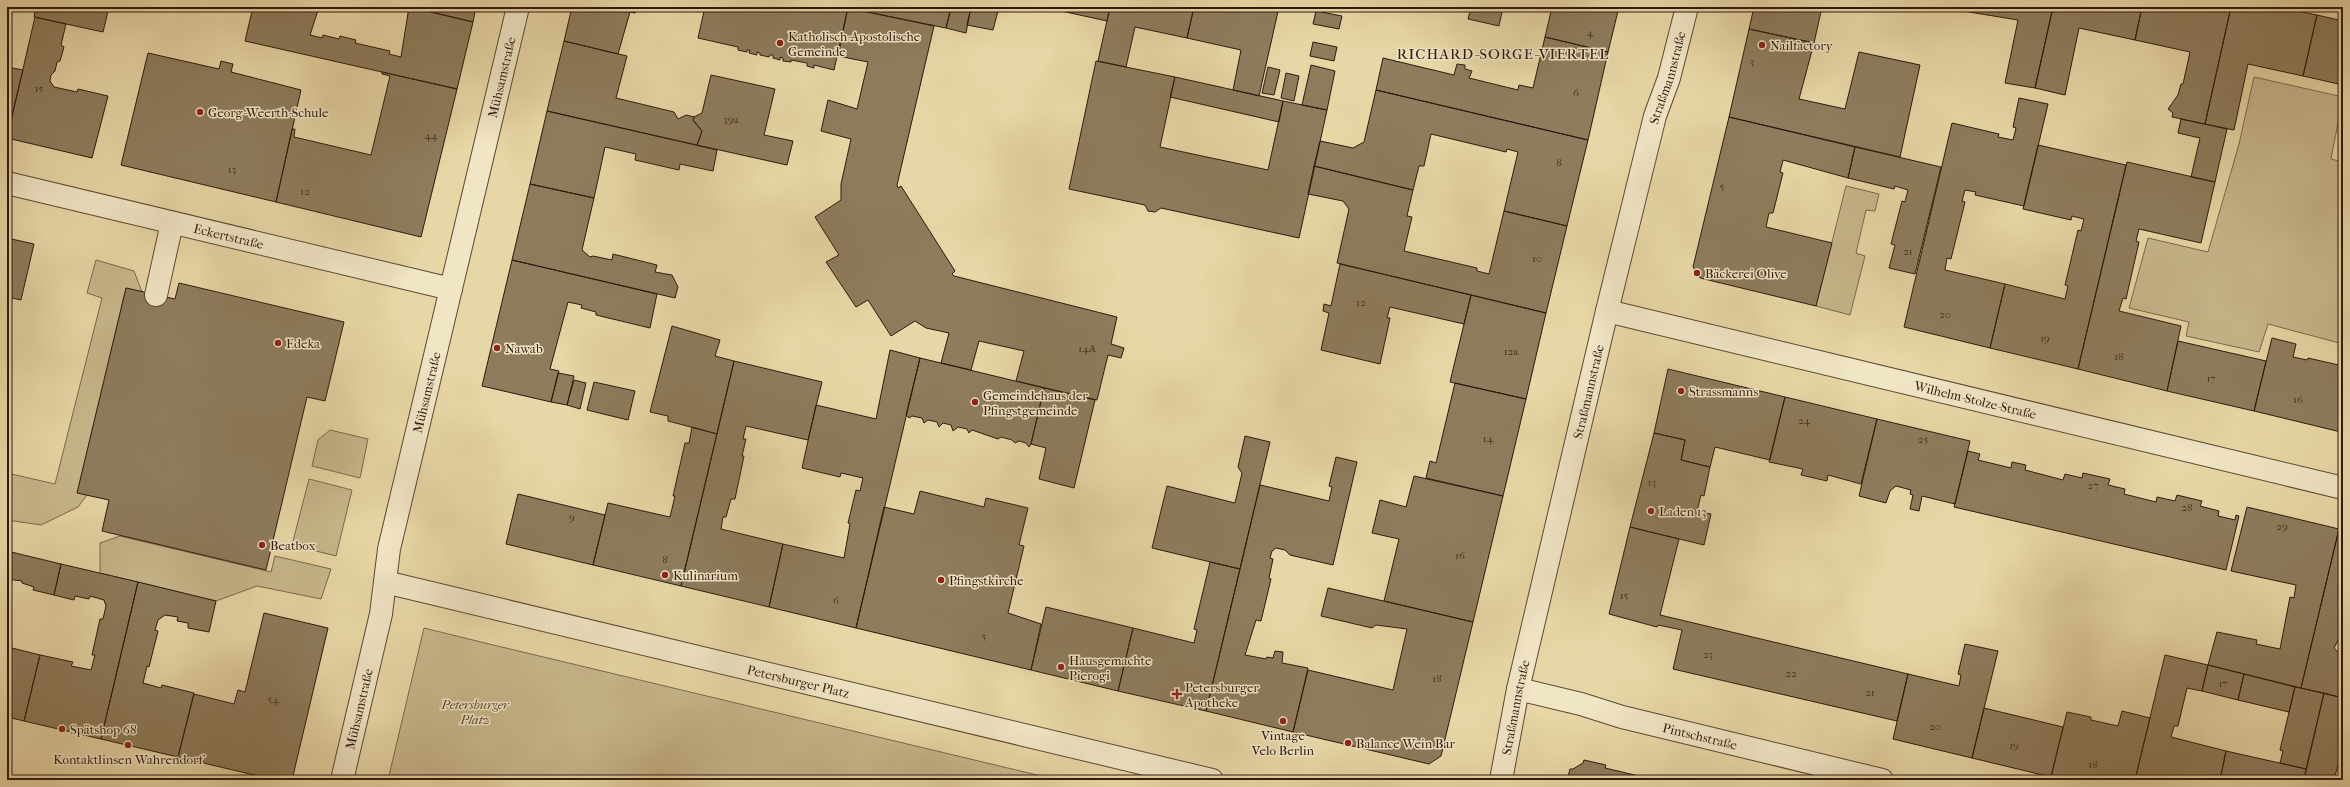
<svg xmlns="http://www.w3.org/2000/svg" width="2350" height="787" font-family="'IM FELL French Canon',serif">
  <style>
    .green { fill: #c8b78c; stroke: #7a684d }
    .building { fill: #8e7c5d; stroke: #2d190e }
    .lines { fill: none; stroke-linecap: round; stroke-linejoin: round }
    .minor-casing { stroke: #5c4834; stroke-width: 24 }
    .minor { stroke: #f0e5c5; stroke-width: 22 }
    .poi-dot { fill: #8f2418; stroke: #f0e5c5; stroke-width: 1.5 }
    .labels { text-anchor: middle; dominant-baseline: central; stroke-width: 3; stroke-linejoin: round; paint-order: stroke }
    .number-label { font-size: 11px; fill: #453222 }
    .poi-label { font-size: 13px; fill: #2d190e; stroke: #f0e5c5; text-anchor: start }
    .street-label { font-size: 13px; fill: #2d190e; stroke: #f0e5c5 }
    .park-label { font-size: 13px; font-style: italic; fill: #5c4834; stroke: #f0e5c5 }
    .quarter-label { font-size: 15px; letter-spacing: 1px; fill: #2d190e; stroke: #f0e5c5 }
  </style>
  <rect width="100%" height="100%" fill="#e8d7a6"/>
  <filter id="stains"><feTurbulence type="fractalNoise" baseFrequency=".005" numOctaves="4"/><feColorMatrix values="0 0 0 0 .2 0 0 0 0 .09 0 0 0 0 .02 0 0 0 .5 -.17"/></filter>
  <radialGradient id="worn" r=".72"><stop offset=".6" stop-color="#630" stop-opacity="0"/><stop offset="1" stop-color="#630" stop-opacity=".3"/></radialGradient>
  <!-- green -->
  <path class="green" d="M2254 77 2343 97 2331 159 2343 162V344L2268 324 2259 352 2186 336 2189 322 2129 308 2148 238 2208 252 2239 144Z
    M1846 186 1879 194 1875 211 1866 210 1856 253 1865 256 1850 315 1816 306Z
    M96 260 134 271 142 292 126 288 78 492 87 495 78 507 41 525 7 520V473L55 484 102 298 87 293Z
    M330 430 368 439 360 478 312 466 318 440Z
    M309 479 352 490 336 556 292 545Z
    M120 536 271 572 275 556 331 569 321 599 257 586 216 601 100 573V543Z
    M424 628 485 643 1058 780H388Z"/>
  <!-- building -->
  <path class="building" d="M36 7H109L103 32 34 17Z
    M253 7H319L310 35 322 38 323 35 339 39 340 36 356 40 355 43 390 51 389 54 401 57 409 7 473 22 457 89 245 41Z
    M411 7H476L473 22Z
    M572 7H636L635 13 630 12 618 54 564 41Z
    M705 7H848L834 70 814 65V68L807 66V63L791 60V62L783 61V58L780 57V60L773 58V55H770L769 57 760 55V53L757 52V55L749 53 750 50H747V52L738 50V47L698 38Z
    M946 7 951 8 946 28 848 8Z
    M951 7H971L966 33 946 28Z
    M971 7H999L993 30 967 25Z
    M1043 7H1110L1107 21Z
    M1110 7H1194L1187 38 1135 27 1126 67 1098 61Z
    M1194 7H1279L1259 96 1233 90 1241 50 1187 38Z
    M1327 7H1346L1345 11Z
    M1471 7H1503L1499 26 1468 19Z
    M1552 7H1619L1608 52 1545 37Z
    M1754 7H1822L1814 43 1749 29Z
    M1945 7H1964L1963 11Z
    M1964 7H2053L2035 88 2005 83 2018 20 1963 11Z
    M2053 7H2142L2135 40 2079 28 2065 95 2035 88Z
    M2142 7H2231L2205 124 2172 117 2173 113 2168 109 2178 95 2181 84H2183L2190 52 2135 40Z
    M2231 7H2278L2317 15 2303 76 2248 64 2234 130 2205 124Z
    M848 8 934 26 897 185 898 188 901 186 955 271 952 274 954 276 1117 317 1111 344 1124 348 1121 358 1108 355 1097 400 1016 381 1024 351 979 341 971 370 941 363 949 333 926 328 915 321 891 336 868 300 856 307 826 262 839 255 815 217 841 200V184L851 139 821 131 828 100 857 109 868 62 838 56Z
    M1316 11 1342 16 1339 29 1313 24Z
    M2317 15 2343 21V85L2303 76Z
    M35 17 66 24 61 45 64 47 60 61 57 62 55 71 51 75 50 81 54 87 77 92 78 89 108 96 92 158 7 138Z
    M1749 29 1814 43 1799 99 1845 109 1859 52 1920 65 1900 157 1729 117Z
    M1545 37 1608 52 1588 140 1376 90 1383 58 1454 75 1457 64 1465 65V69L1472 71 1469 78 1518 90 1519 85 1533 88Z
    M564 41 627 56 616 98 674 112 678 119 686 115 694 117 693 120 702 131 697 145 547 111Z
    M1313 42 1337 47 1334 61 1310 56Z
    M148 53 219 69 221 61 233 64 231 72 301 90 276 202 121 165Z
    M1096 61 1175 77 1160 147 1268 170 1283 101 1327 110 1299 238 1161 208 1155 212 1148 211 1145 205 1069 189Z
    M1311 65 1335 71 1327 110 1302 105Z
    M7 67 23 70 8 132H7Z
    M1268 67 1280 70 1274 95 1262 93Z
    M382 72 457 89 421 237 276 202 292 129H295L294 137 371 155 390 76 382 74Z
    M1286 73 1299 76 1294 101 1281 98Z
    M711 75 775 89 764 135 793 141 787 165 697 145 702 131 693 120 694 117 702 113Z
    M1175 77 1283 101 1279 122 1170 97Z
    M1376 90 1588 140 1567 226 1504 211 1518 152 1507 149 1506 152 1431 134 1424 166H1419L1413 190 1314 166 1320 141 1353 148 1364 142Z
    M2019 98 2048 104 2024 206 1975 195 1976 192 1965 190 1962 201 1965 202 1951 259 1947 258 1945 270 2005 284 1990 348 1904 327 1952 123 1999 134 1998 137 2013 140 2016 128 2013 127Z
    M547 111 717 150 713 171 680 164 679 170 635 160 636 154 605 147 594 198 530 184Z
    M1729 117 1855 147 1848 178 1783 160 1780 172 1783 173 1773 213H1769L1766 227 1832 243 1816 306 1700 278 1693 267Z
    M2181 119 2227 129 2215 182 2191 177 2200 138 2178 133Z
    M2038 145 2126 165 2078 369 1990 348 2005 284 2065 299 2068 286 2065 285 2078 230 2081 231 2084 219 2072 216 2071 220 2023 209Z
    M1855 147 1941 167 1915 274 1889 268 1895 245 1891 244 1902 201 1905 202 1908 190 1895 186 1894 189 1848 178Z
    M2127 162 2215 182 2201 243 2139 229 2136 241 2139 242 2126 299 2123 298 2119 311 2181 326 2167 391 2078 369Z
    M1314 166 1413 190 1407 216 1412 217 1404 251 1477 268V271L1489 274 1504 211 1567 226 1546 313 1337 263 1349 209 1343 201 1308 194Z
    M530 184 594 198 582 250 590 257 593 256 612 260 613 254 657 265 655 272 672 275 678 287 675 298 512 260Z
    M7 238 34 244 21 300 7 297Z
    M512 260 657 294 650 328 596 315V312L581 308 582 305 568 302 550 369 559 371 551 402 482 386Z
    M1340 264 1471 295 1464 324 1390 307 1387 318H1390L1380 364 1321 350 1329 313 1323 311 1324 304 1331 306Z
    M179 283 344 322 325 401 307 397 266 570 102 531 109 500 77 493 126 288 175 299Z
    M1471 295 1546 313 1526 399 1450 382Z
    M672 326 720 340 715 356 734 361 717 434 668 421V416L650 412Z
    M2272 338 2296 344 2293 357 2307 360 2308 358 2343 366 2341 432 2254 411Z
    M2178 341 2266 361 2254 411 2167 391Z
    M890 350 920 358 856 628 769 607 783 544 844 558 850 524 848 523 856 490 860 491 863 478 841 473 840 477 802 468 816 405 876 419Z
    M920 358 1044 388 1031 444 1029 447 1026 443 1019 441 1015 443 1012 440 1001 437 998 439 972 430 969 433 967 429 958 427 953 431 951 425 943 423 939 427 937 422 928 420 924 423 922 418 912 416 909 418 906 415Z
    M734 361 822 382 808 440 746 426 743 439H746L742 456H744L735 499H731L726 517H723L721 529 783 544 769 607 681 586Z
    M1668 369 1785 397 1770 460 1715 447 1710 467 1681 460 1685 440 1654 433Z
    M558 373 574 376 567 405 551 402Z
    M574 380 586 383 580 409 567 405Z
    M594 382 635 391 628 420 587 410Z
    M1455 383 1526 399 1503 496 1426 478 1430 461 1436 463Z
    M1044 388 1095 400 1074 488 1039 479 1046 448 1031 444Z
    M1785 397 1877 419 1861 484 1828 475 1827 481 1801 475 1803 469 1769 462Z
    M1877 419 1970 441 1955 504 1922 496 1919 511 1910 509 1913 495 1910 494 1911 490 1896 486 1890 491 1886 503 1859 496Z
    M692 427 717 434 681 586 593 565 608 503 670 517 675 496H673L685 443H689Z
    M1654 433 1685 440 1681 460 1710 467 1704 496 1701 495 1697 511 1711 514 1704 545 1630 527Z
    M1245 436 1270 442 1240 569 1152 548 1167 486 1235 503 1242 473 1238 467Z
    M1968 451 1980 454 1978 460 2011 468 2012 462 2026 465 2025 470 2063 480 2065 474 2082 478 2083 473 2110 479 2108 485 2125 489 2124 494 2156 502 2157 497 2175 501 2177 495 2202 501 2200 506 2219 511 2218 516 2235 520 2236 515 2239 516 2226 570 1954 507Z
    M1336 457 1357 462 1333 565 1290 555 1285 550 1276 548 1272 551 1270 558 1273 559 1269 578 1271 579 1261 621 1256 620 1245 655 1266 659 1267 657 1273 658 1275 651 1283 652 1282 663 1308 668 1293 732 1206 711 1260 485 1329 501 1332 487 1329 486Z
    M1414 476 1503 496 1473 622 1384 601 1399 539 1372 533 1380 500 1406 507Z
    M920 491 984 507 986 498 1028 508 1019 545 1024 546 1008 613 1041 624 1031 670 856 628 884 507 914 514Z
    M518 494 605 515 593 565 506 544Z
    M2247 507 2339 529 2301 688 2208 665 2217 632 2257 640 2256 644 2280 649 2290 597 2294 598 2296 585 2231 571Z
    M1630 527 1679 539 1660 615 1908 674 1897 721 1673 669 1682 630 1658 625 1657 627 1609 614Z
    M2339 529 2343 530V631L2334 648 2343 657V698L2301 688Z
    M7 551 61 564 54 595 33 590 34 587 22 583V581L7 579Z
    M1210 562 1240 569 1206 711 1118 691 1133 628 1194 643 1197 630 1194 629Z
    M61 564 138 582 101 739 24 721 40 655 73 662 71 666 91 670 95 655H92L100 619H103L106 606 104 600 90 596 89 599 75 596 74 600 54 595Z
    M138 582 216 601 209 632 188 628V623L177 621 178 617 165 615 158 620 155 630 158 631 149 667 147 666 143 683 161 688 162 685 194 693 178 757 101 739Z
    M1328 588 1473 622 1441 756 1429 764 1293 732 1308 670 1393 690 1407 629 1376 625 1372 628 1321 616Z
    M1046 607 1133 628 1118 691 1031 670Z
    M264 613 328 628 292 780H275L178 757 194 694 234 704 238 690 245 692Z
    M1965 644 1998 651 1972 758 1893 739 1908 674 1959 686 1961 675 1958 674Z
    M8 647 40 655 24 721 7 717Z
    M2165 655 2208 665 2202 691 2187 688 2178 726H2174L2171 737 2226 751 2220 780H2135Z
    M2208 665 2244 674 2238 700 2202 691Z
    M2244 674 2295 687 2289 712 2238 700Z
    M2295 687 2324 693 2306 769 2280 763 2283 751 2280 750Z
    M2324 693 2343 698V760L2342 765H2338L2335 776 2343 780H2304Z
    M1984 708 2063 727 2051 777 1972 758Z
    M2122 711 2150 718 2135 780H2065L2051 777 2067 712 2091 717V720L2118 726Z
    M2226 751 2306 769 2304 780H2220Z
    M1584 760 1606 765 1605 768 1656 780H1567L1570 769H1573L1583 763Z"/>
  <g class="lines">
    <!-- minor casing -->
    <g class="minor-casing">
      <g id="minor">
        <path id="s1" d="M7 183 451 289"/>
        <path d="M156 295 172 223"/>
        <path id="s2" d="M1607 311 2343 488"/>
        <path id="s3" d="M385 582 1212 780"/>
        <path id="s4" d="M1518 689 1581 704 1622 717 1882 780"/>
        <path id="s5" d="M342 780 381 614 389 549 518 7"/>
        <path id="s6" d="M1501 780 1518 689 1607 311 1655 116 1669 78 1687 7"/>
      </g>
    </g>
    <!-- minor -->
    <use href="#minor" class="minor"/>
  </g>
  <!-- markers -->
  <g class="poi-dot">
    <circle cx="780" cy="43" r="4"/>
    <circle cx="1762" cy="45" r="4"/>
    <circle cx="200" cy="112" r="4"/>
    <circle cx="1697" cy="273" r="4"/>
    <circle cx="278" cy="343" r="4"/>
    <circle cx="497" cy="348" r="4"/>
    <circle cx="1681" cy="391" r="4"/>
    <circle cx="975" cy="402" r="4"/>
    <circle cx="1651" cy="511" r="4"/>
    <circle cx="262" cy="545" r="4"/>
    <circle cx="665" cy="575" r="4"/>
    <circle cx="941" cy="580" r="4"/>
    <circle cx="1061" cy="667" r="4"/>
    <path d="M1175 688h4v4h4v4h-4v4h-4v-4h-4v-4h4z"/>
    <circle cx="1283" cy="721" r="4"/>
    <circle cx="62" cy="729" r="4"/>
    <circle cx="1348" cy="743" r="4"/>
    <circle cx="128" cy="745" r="4"/>
  </g>
  <g class="labels">
    <!-- number labels -->
    <g class="number-label">
      <text x="1590" y="32">4</text>
      <text x="1752" y="61">3</text>
      <text x="39" y="88">15</text>
      <text x="1576" y="92">6</text>
      <text x="731" y="119">39a</text>
      <text x="431" y="135">44</text>
      <text x="1559" y="162">8</text>
      <text x="232" y="169">13</text>
      <text x="1722" y="186">5</text>
      <text x="305" y="191">12</text>
      <text x="1908" y="251">21</text>
      <text x="1537" y="258">10</text>
      <text x="1361" y="302">12</text>
      <text x="1945" y="314">20</text>
      <text x="2045" y="338">19</text>
      <text x="1087" y="348">14A</text>
      <text x="1511" y="351">12a</text>
      <text x="2119" y="356">18</text>
      <text x="2211" y="378">17</text>
      <text x="2298" y="399">16</text>
      <text x="1804" y="420">24</text>
      <text x="1488" y="438">14</text>
      <text x="1923" y="439">25</text>
      <text x="1652" y="482">13</text>
      <text x="2093" y="485">27</text>
      <text x="2187" y="507">28</text>
      <text x="572" y="517">9</text>
      <text x="2282" y="526">29</text>
      <text x="1460" y="555">16</text>
      <text x="665" y="559">8</text>
      <text x="1624" y="595">15</text>
      <text x="836" y="600">6</text>
      <text x="984" y="636">5</text>
      <text x="1708" y="654">23</text>
      <text x="1791" y="673">22</text>
      <text x="1437" y="678">18</text>
      <text x="2223" y="683">17</text>
      <text x="1870" y="692">21</text>
      <text x="273" y="699">54</text>
      <text x="1935" y="726">20</text>
      <text x="2014" y="745">19</text>
      <text x="2093" y="764">18</text>
    </g>
    <!-- poi labels -->
    <g class="poi-label">
      <text x="788" y="36">Katholisch-Apostolische<tspan x="788" dy="15">Gemeinde</tspan></text>
      <text x="1770" y="45">Nailfactory</text>
      <text x="208" y="112">Georg-Weerth-Schule</text>
      <text x="1705" y="273">Bäckerei Olive</text>
      <text x="286" y="343">Edeka</text>
      <text x="505" y="348">Nawab</text>
      <text x="1689" y="391">Strassmanns</text>
      <text x="983" y="395">Gemeindehaus der<tspan x="983" dy="15">Pfingstgemeinde</tspan></text>
      <text x="1659" y="511">Laden 13</text>
      <text x="270" y="545">Beatbox</text>
      <text x="673" y="575">Kulinarium</text>
      <text x="949" y="580">Pfingstkirche</text>
      <text x="1069" y="660">Hausgemachte<tspan x="1069" dy="15">Pierogi</tspan></text>
      <text x="1185" y="687">Petersburger<tspan x="1185" dy="15">Apotheke</tspan></text>
      <text x="70" y="729">Spätshop 68</text>
      <text x="1283" y="735" text-anchor="middle">Vintage<tspan x="1283" dy="15">Velo Berlin</tspan></text>
      <text x="1356" y="743">Balance Wein Bar</text>
      <text x="128" y="759" text-anchor="middle">Kontaktlinsen Wahrendorf</text>
    </g>
    <!-- street labels -->
    <g class="street-label">
      <text stroke="none"><textPath href="#s5" startOffset="721">Mühsamstraße</textPath></text>
      <text stroke="none"><textPath href="#s6" startOffset="722">Straßmannstraße</textPath></text>
      <text stroke="none"><textPath href="#s1" startOffset="228">Eckertstraße</textPath></text>
      <text stroke="none"><textPath href="#s6" startOffset="398">Straßmannstraße</textPath></text>
      <text stroke="none"><textPath href="#s5" startOffset="397">Mühsamstraße</textPath></text>
      <text stroke="none"><textPath href="#s2" startOffset="379">Wilhelm-Stolze-Straße</textPath></text>
      <text stroke="none"><textPath href="#s3" startOffset="425">Petersburger Platz</textPath></text>
      <text stroke="none"><textPath href="#s6" startOffset="74">Straßmannstraße</textPath></text>
      <text stroke="none"><textPath href="#s5" startOffset="73">Mühsamstraße</textPath></text>
      <text stroke="none"><textPath href="#s4" startOffset="188">Pintschstraße</textPath></text>
    </g>
    <!-- park labels -->
    <g class="park-label">
      <text x="475" y="704">Petersburger<tspan x="475" dy="15">Platz</tspan></text>
    </g>
    <!-- quarter labels -->
    <g class="quarter-label">
      <text x="1503" y="54">RICHARD-SORGE-VIERTEL</text>
    </g>
  </g>
  <!-- margin -->
  <rect width="2350" height="787" fill="none" stroke="#e8d7a6" stroke-width="24"/>
  <rect x="8" y="8" width="2334" height="771" fill="none" stroke="#2d190e" stroke-width="2"/>
  <rect x="12" y="12" width="2326" height="763" fill="none" stroke="#2d190e"/>
  <rect width="100%" height="100%" filter="url(#stains)"/>
  <rect width="100%" height="100%" fill="url(#worn)"/>
</svg>
